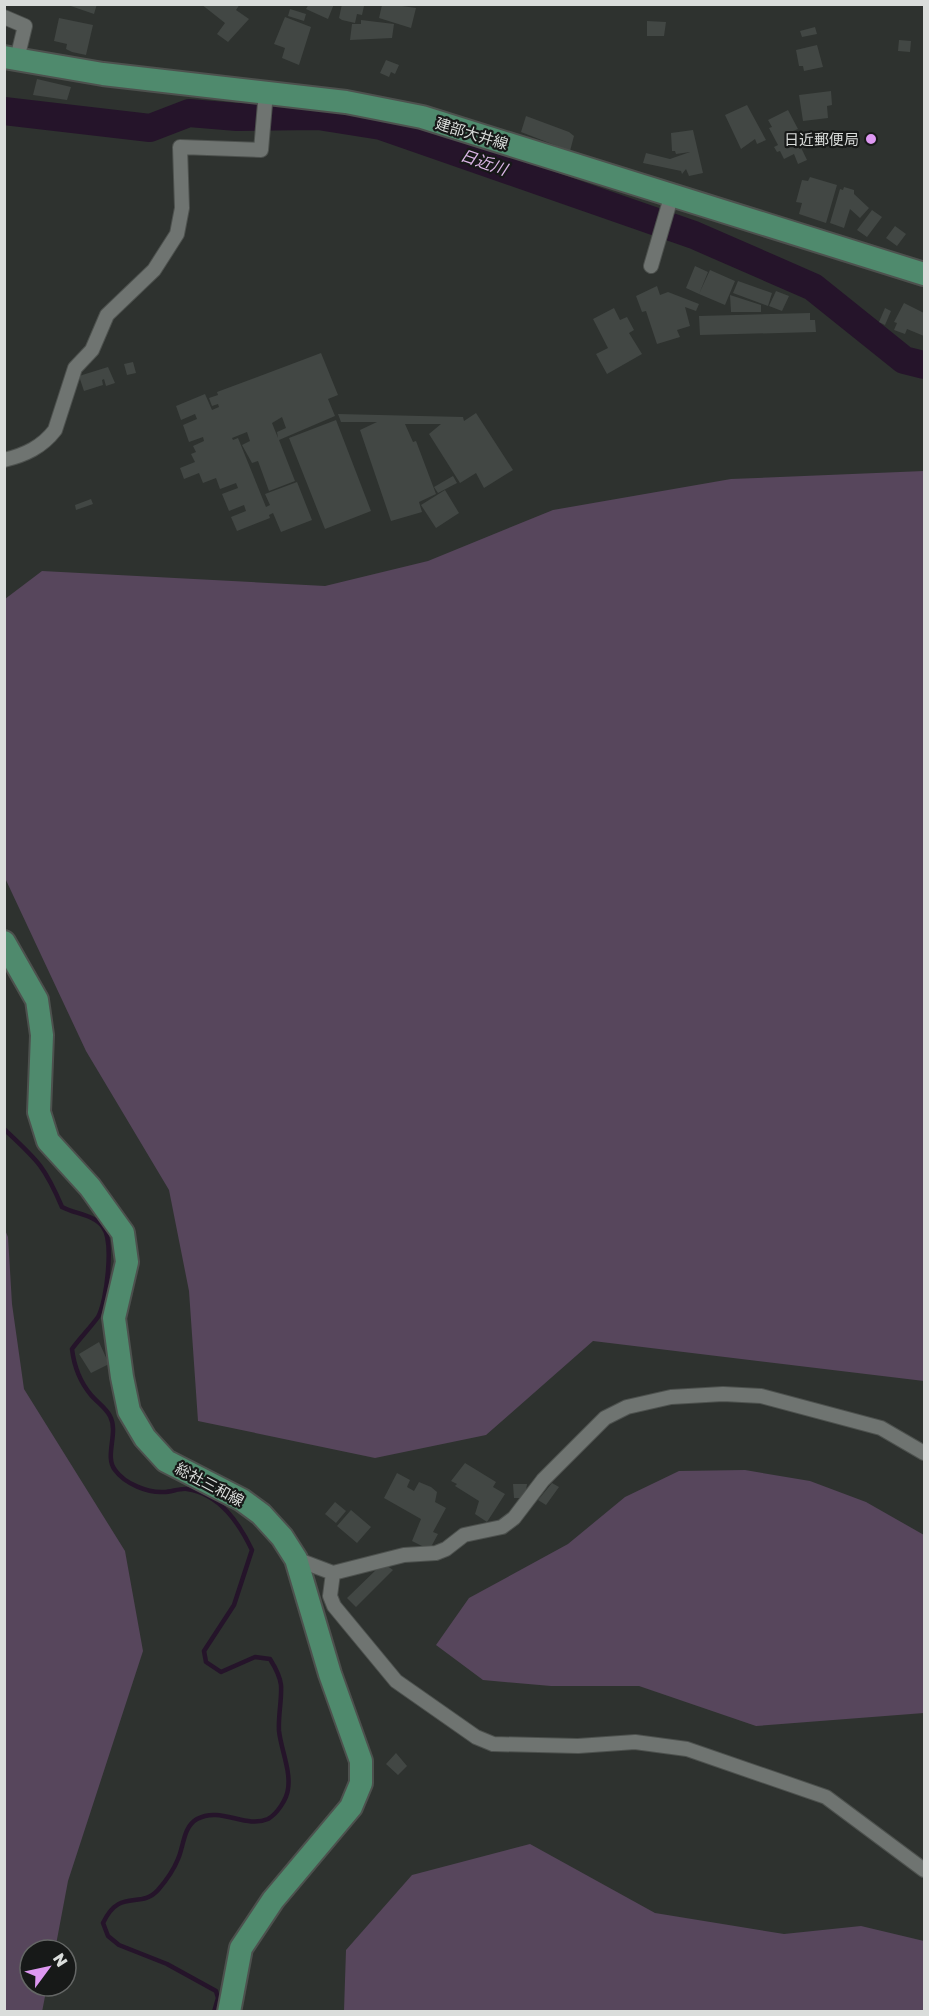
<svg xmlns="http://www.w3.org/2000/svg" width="929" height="2016" font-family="'Golos Text','Noto Sans JP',sans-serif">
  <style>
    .green { fill: #57465c }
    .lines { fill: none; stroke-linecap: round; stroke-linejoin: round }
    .stream { stroke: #25142a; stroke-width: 4.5 }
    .river { stroke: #25142a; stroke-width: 28 }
    .building { fill: #424744; fill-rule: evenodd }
    .minor-casing { stroke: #4d514e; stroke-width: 16 }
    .primary-casing { stroke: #4d514e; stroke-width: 26 }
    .minor { stroke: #6f7471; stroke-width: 14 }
    .primary { stroke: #4f8a6d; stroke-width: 22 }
    .poi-dot { fill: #de98f2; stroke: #171918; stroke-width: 2 }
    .labels { text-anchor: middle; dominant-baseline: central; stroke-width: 4.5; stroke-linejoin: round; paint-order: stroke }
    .street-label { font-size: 15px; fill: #dadddb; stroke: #171918 }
    .poi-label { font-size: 15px; fill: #dadddb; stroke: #171918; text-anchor: end }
    .water-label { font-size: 16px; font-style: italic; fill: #dbb5e6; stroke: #171918 }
  </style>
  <rect width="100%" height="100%" fill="#2e322f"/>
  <!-- green -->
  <path class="green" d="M924 471V1381L593 1341 486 1435 375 1458 198 1421 189 1291 169 1190 86 1051 5 878V599L42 571 325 586 428 561 553 510 731 479Z
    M5 1230 8 1237 12 1304 24 1389 125 1551 143 1651 68 1881 55 1950H30V1986H47L42 2012 4 2011Z
    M745 1470 810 1481 866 1502 924 1535V1713L756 1726 639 1686H551L483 1680 436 1645 469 1598 568 1544 625 1497 679 1471Z
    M530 1844 655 1913 784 1934 861 1926 924 1941V2011H344L346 1950 412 1875Z"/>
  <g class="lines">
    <!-- stream -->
    <path class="stream" d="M4 1129C37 1160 44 1165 62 1207 75 1214 95 1215 103 1227 114 1241 107 1301 98 1317 90 1328 80 1338 72 1349 74 1366 81 1383 91 1395 97 1402 106 1408 110 1416 119 1433 104 1456 115 1470 125 1484 148 1493 164 1492 171 1492 180 1488 187 1489 220 1494 239 1523 252 1550L234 1605 204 1651 206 1662 221 1672 255 1657 270 1659C275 1667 280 1676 281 1685 282 1700 278 1715 279 1731 281 1749 291 1771 288 1789 287 1799 277 1814 268 1819 245 1829 221 1806 197 1819 183 1827 184 1846 178 1859 174 1869 165 1882 158 1890 140 1910 120 1887 103 1923L108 1936 119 1945 167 1964 216 1991 218 1998 214 2012"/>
    <!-- river -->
    <path class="river" d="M4 111 150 128 189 113 237 117 318 116 381 126 694 235 813 287 904 360 924 365"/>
  </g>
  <!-- building -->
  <path class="building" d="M65 4H97L94 14Z
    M201 4H240L236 10 249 19 228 42 217 34 225 23Z
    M309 4H334L328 19 306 9Z
    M342 4 364 6 362 15 357 14 355 23 342 20 339 18Z
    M388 4 416 8 411 28 379 18 382 5Z
    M290 9 306 14 304 21 288 16Z
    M285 17 311 27 299 65 282 58 285 48 274 44Z
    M59 18 93 25 86 55 72 52 66 49 67 44 54 41Z
    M361 20 394 24 392 38 350 40 352 24H361Z
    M647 21 666 22 664 36H647Z
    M815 27 817 34 802 37 800 31Z
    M899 40 911 41 910 52 898 51Z
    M817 45 823 67 804 71 803 66H799L796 50Z
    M386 60 399 65 395 74 391 72 389 77 380 73Z
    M37 79 71 87 67 100 33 95Z
    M831 91 832 105 827 106 828 118 803 121 799 95Z
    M747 105 766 140 757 144 755 139 741 149 725 115Z
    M788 110 798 129 793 131 807 160 798 164 794 154 784 159 780 151 777 152 774 147 778 145 769 128 772 127 768 120Z
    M526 116 569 132 574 136 570 151 521 132Z
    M693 130 703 173 689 176 686 169 682 174 681 171 643 163 646 153 670 159 690 152 676 154 675 151H672L671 133Z
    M810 177 837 185 826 223 799 214 802 203 796 202 802 180 808 181Z
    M844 187 854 190V194L869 208 860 218 850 209 844 228 830 223 840 189 843 190Z
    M872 210 882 217 867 237 857 230Z
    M895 226 906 234 897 246 886 238Z
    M695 266 708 272 699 294 686 288Z
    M710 270 735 281 725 305 699 294Z
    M738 281 772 293 768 306 733 293Z
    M657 286 660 295 668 292 699 304 696 311 685 307 690 326 677 330 680 337 657 344 646 311 642 312 636 296Z
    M776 291 789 296 782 311 769 306Z
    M730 295 761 305V312H731Z
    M904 303 924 313V336L907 329 905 334 894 330 897 323 894 322Z
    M614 308 620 320 627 317 634 330 629 333 642 354 607 374 596 354 608 348 593 319Z
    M885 308 891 311 885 325 879 322Z
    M810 313V320H815L816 332 700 335 699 316Z
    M321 353 338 395 328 399 335 416 279 440 295 481 269 491 258 461 252 463 242 445 250 441 247 432 232 438 233 440 238 438 266 507 270 505 265 494 297 482 312 520 281 532 273 513 269 515 270 518 237 531 231 517 246 511 244 505 229 511 222 494 238 488 236 483 220 489 216 478 203 483 199 473 184 479 180 468 195 462 191 454 196 452 193 446 204 441 203 437 189 442 183 425 197 419 195 414 181 420 176 406 205 394 212 410 219 407 218 404 212 406 209 398 218 395 217 392ZM282 417 286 428 277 432 278 438 272 423Z
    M133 362 136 373 127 375 124 364Z
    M108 367 115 383 106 386 104 379 102 380 103 385 84 391 79 376Z
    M476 413 513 470 484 488 476 473 460 483 429 434 441 424H405L413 442 416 441 436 494 419 502 422 512 391 521 360 430 377 422H341L338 414 463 417 464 421Z
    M336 420 371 511 325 529 289 438Z
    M453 476 457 483 438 493 434 487Z
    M445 490 459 513 436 528 421 505Z
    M91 499 93 504 76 510 75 505Z
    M99 1342 109 1364 91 1373 79 1354Z
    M465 1463 496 1482 493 1487 505 1494 487 1522 475 1514 479 1501 455 1486 457 1484 451 1481Z
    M397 1473 410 1480 407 1487 414 1491 419 1482 431 1487 437 1492 435 1502 446 1508 433 1532 438 1534 431 1547 428 1549 412 1541 421 1519 384 1498Z
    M552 1483 559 1487 546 1505 538 1500Z
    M513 1484H527L525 1498H514Z
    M335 1502 346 1511 336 1523 325 1514Z
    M351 1510 371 1527 357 1543 337 1526Z
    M386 1565 393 1570 356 1607 347 1598 379 1567Z
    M396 1753 407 1766 398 1775 386 1764Z"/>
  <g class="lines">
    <!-- minor casing -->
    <g class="minor-casing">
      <path id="minor" d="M4 17 25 26 17 59
        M651 266 672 194
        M4 460C25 455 42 447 55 430L75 368 92 350 107 315 154 270 177 234 182 208 180 147 261 150 266 92
        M296 1559 333 1573 404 1555 436 1553 446 1549 464 1535 502 1527 514 1518 543 1480 605 1418 627 1407 671 1397 723 1394 761 1396 881 1428 924 1453
        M333 1573 330 1596 334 1606 396 1681 476 1737 493 1744 578 1746 635 1742 687 1749 826 1797 924 1870"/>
    </g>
    <!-- primary casing -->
    <g class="primary-casing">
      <path id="primary" d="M4 57 103 74 346 102 422 117 924 274
        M4 942 37 1000 42 1035 39 1112 48 1141 90 1187 123 1233 127 1262 114 1318 122 1377 129 1411 145 1438 166 1461 242 1500 261 1514 282 1537 296 1559 330 1674 361 1761V1783L351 1807 273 1900 241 1948 229 2012"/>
    </g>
    <!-- minor -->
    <use href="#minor" class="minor"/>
    <!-- primary -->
    <use href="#primary" class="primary"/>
  </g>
  <!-- markers -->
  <circle class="poi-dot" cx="871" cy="139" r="6"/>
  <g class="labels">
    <!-- street labels -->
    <g class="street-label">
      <text transform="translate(472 133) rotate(17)">建部大井線</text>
      <text transform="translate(210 1484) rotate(28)">総社三和線</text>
    </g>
    <!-- poi labels -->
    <g class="poi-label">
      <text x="859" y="139">日近郵便局</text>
    </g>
    <!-- water labels -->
    <g class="water-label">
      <text transform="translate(484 162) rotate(19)">日近川</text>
    </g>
  </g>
  <!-- border -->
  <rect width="929" height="2016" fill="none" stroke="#dadddb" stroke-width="12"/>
  <!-- north arrow -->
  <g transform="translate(48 1968) rotate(57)"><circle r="28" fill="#171918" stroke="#656766" stroke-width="1.5"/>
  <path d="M0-4.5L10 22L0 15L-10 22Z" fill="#de98f2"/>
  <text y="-9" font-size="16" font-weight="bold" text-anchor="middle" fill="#dadddb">N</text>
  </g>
</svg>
